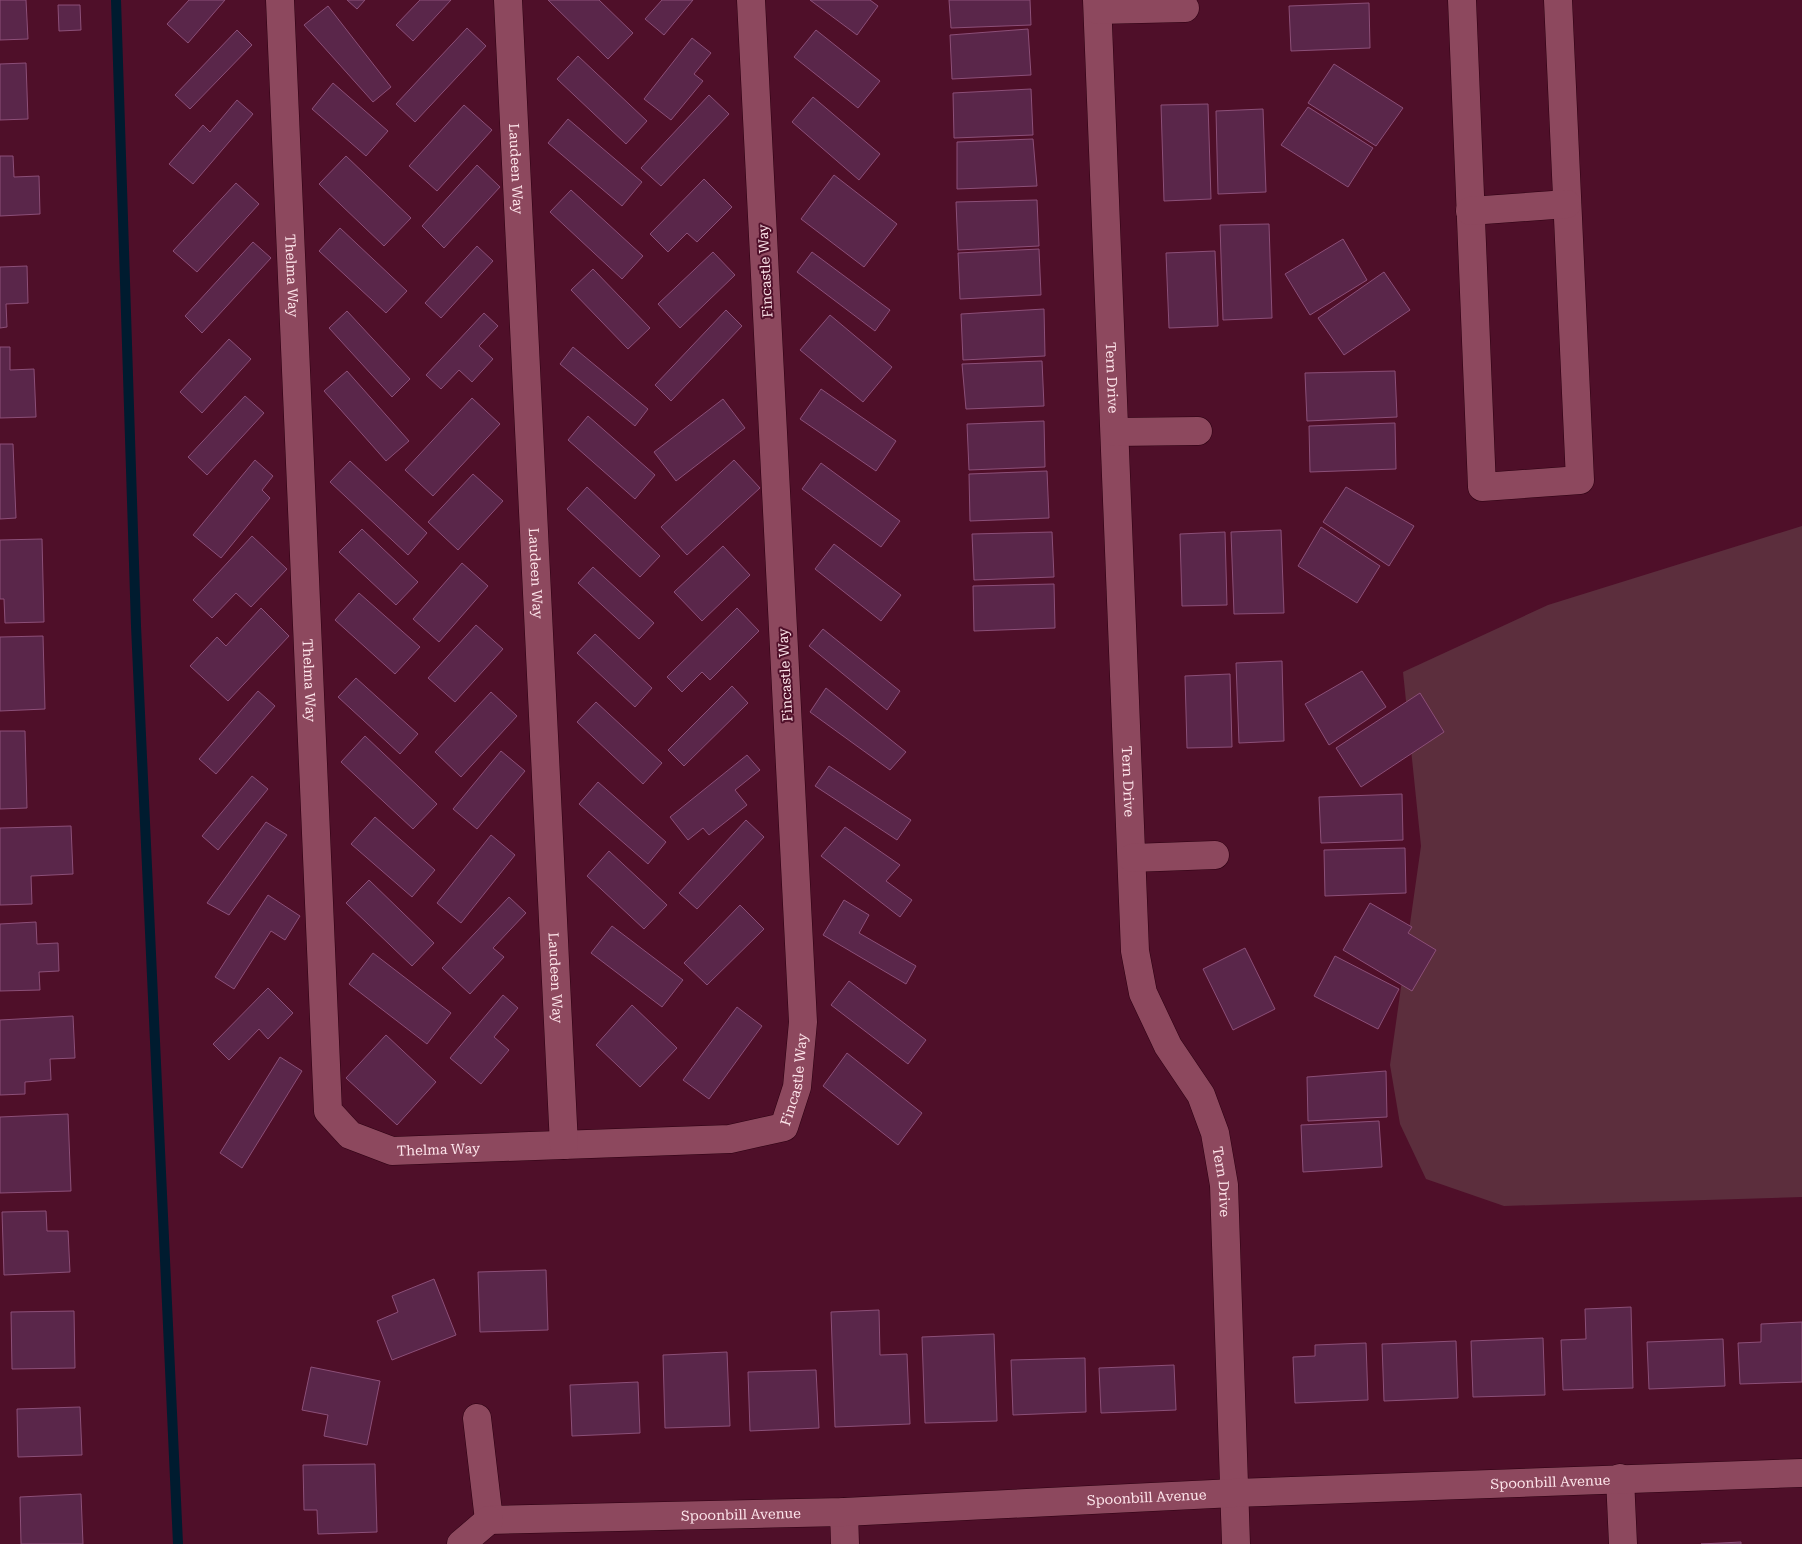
<svg xmlns="http://www.w3.org/2000/svg" width="1802" height="1544" font-family="'Roboto Serif',serif">
  <style>
    .green { fill: #5c2e3d }
    .lines { fill: none; stroke-linecap: round; stroke-linejoin: round }
    .stream { stroke: #001b2f; stroke-width: 10 }
    .building { fill: #5a264a; stroke: #8c4f78 }
    .minor-casing { stroke: #2d0012; stroke-width: 29 }
    .minor { stroke: #8d485e; stroke-width: 28 }
    .labels { text-anchor: middle; dominant-baseline: central; stroke-width: 4; stroke-linejoin: round; paint-order: stroke }
    .street-label { font-size: 14px; fill: #fde4ea; stroke: #4f0f29 }
  </style>
  <rect width="100%" height="100%" fill="#4f0f29"/>
  <!-- green -->
  <path class="green" d="M1802 526V1197L1504 1206 1426 1179 1400 1124 1390 1065 1421 846 1403 672 1548 605Z"/>
  <g class="lines">
    <!-- stream -->
    <path class="stream" d="M116 0 136 626 178 1544"/>
  </g>
  <!-- building -->
  <path class="building" d="M0 0H26L28 39 0 40Z
    M189 0H225L188 43 167 24Z
    M347 0H365L357 9Z
    M420 0H451L413 41 396 25Z
    M548 0H599L633 33 608 59Z
    M662 0H693L664 35 645 19Z
    M810 0H870L878 6 857 35Z
    M949 0H1030L1031 25 951 28Z
    M1369 3 1370 48 1291 51 1289 6Z
    M58 5H80L81 30 59 31Z
    M328 6 391 87 373 102 304 25Z
    M467 28 486 46 415 122 396 104Z
    M1028 29 1031 75 952 79 950 35Z
    M237 30 252 45 190 109 175 95Z
    M816 30 880 81 858 108 794 57Z
    M692 38 711 53 694 74 703 81 671 120 644 99Z
    M578 56 647 121 626 144 557 79Z
    M26 63 28 119 0 120V64Z
    M1334 64 1403 108 1376 146 1308 103Z
    M333 83 388 131 366 156 312 109Z
    M1031 89 1033 135 954 138 953 93Z
    M709 95 729 114 661 186 641 168Z
    M813 97 880 154 859 180 792 122Z
    M237 100 253 114 193 184 169 164 203 125 210 132Z
    M1208 104 1211 199 1164 201 1161 105Z
    M464 105 492 130 437 191 409 166Z
    M1308 107 1373 148 1348 187 1281 145Z
    M1263 109 1266 192 1218 194 1216 111Z
    M568 119 642 182 622 206 548 143Z
    M1033 139 1037 186 957 189V142Z
    M0 156H13L14 177 39 176 40 214 0 216Z
    M346 156 411 218 384 246 319 184Z
    M477 165 500 187 444 248 422 226Z
    M834 175 897 224 864 267 801 219Z
    M704 179 732 207 697 242 687 233 668 252 650 234Z
    M236 183 259 204 197 272 173 251Z
    M571 190 643 256 622 279 550 212Z
    M1037 200 1039 246 958 250 956 202Z
    M1269 224 1272 318 1223 320 1220 225Z
    M340 228 407 291 386 313 319 251Z
    M1343 239 1367 280 1310 315 1285 274Z
    M253 242 271 258 202 333 185 316Z
    M477 246 493 261 441 318 425 303Z
    M1039 249 1041 295 960 299 958 253Z
    M1215 251 1218 326 1169 328 1166 253Z
    M713 252 735 275 680 328 658 304Z
    M812 252 890 310 875 331 797 272Z
    M27 266 28 303 6 304 7 327 0 328V267Z
    M593 269 650 328 628 349 571 290Z
    M1384 272 1410 310 1344 355 1318 318Z
    M1044 309 1045 356 963 360 961 314Z
    M726 310 742 326 671 401 655 385Z
    M347 311 410 379 392 397 329 328Z
    M484 313 498 326 479 346 493 359 472 382 459 370 441 389 426 375Z
    M830 315 892 367 863 402 800 350Z
    M229 339 251 359 202 413 180 392Z
    M0 347H10V370L34 369 36 417 0 418Z
    M573 347 648 409 635 426 560 364Z
    M1042 361 1044 406 966 409 962 364Z
    M347 371 409 441 386 461 324 391Z
    M1395 371 1397 417 1307 421 1305 373Z
    M821 389 896 441 876 471 800 419Z
    M245 396 264 413 207 475 188 457Z
    M472 398 500 424 433 496 405 470Z
    M723 399 745 428 676 481 654 452Z
    M588 416 655 475 635 499 568 440Z
    M1044 421 1045 467 969 470 967 424Z
    M1395 423 1396 469 1310 472 1309 426Z
    M0 444H13L16 518 0 519Z
    M255 460 273 476 262 490 270 498 221 558 193 535Z
    M734 460 760 488 687 555 661 527Z
    M350 461 427 533 408 555 330 482Z
    M821 463 900 521 881 547 802 489Z
    M1047 471 1049 518 970 521 969 474Z
    M473 474 503 501 458 550 428 522Z
    M587 487 660 556 640 577 567 509Z
    M1346 487 1414 526 1389 566 1323 522Z
    M1321 527 1380 566 1357 603 1298 566Z
    M362 529 418 582 396 605 339 552Z
    M1281 530 1284 613 1234 614 1231 532Z
    M1052 532 1054 577 974 580 972 534Z
    M1225 532 1227 605 1182 606 1180 534Z
    M252 536 287 569 251 607 236 593 212 618 193 600Z
    M42 539 44 622 5 623 4 599H0V540Z
    M834 544 901 595 881 621 815 569Z
    M723 546 750 575 702 621 674 592Z
    M462 563 488 586 439 642 413 619Z
    M593 567 654 623 639 639 578 583Z
    M1054 584 1055 628 974 631 973 586Z
    M359 593 420 647 395 674 335 620Z
    M261 608 289 636 228 701 190 666 217 637 226 646Z
    M737 608 759 631 710 680 702 672 682 692 667 677Z
    M476 625 503 649 455 702 428 678Z
    M823 629 900 691 887 710 809 646Z
    M595 634 652 688 635 707 577 653Z
    M43 636 45 709 0 711V637Z
    M1282 661 1284 741 1239 743 1236 663Z
    M1362 671 1386 707 1329 745 1305 704Z
    M1230 674 1232 747 1187 748 1185 676Z
    M356 678 418 734 400 754 338 697Z
    M732 686 748 703 684 766 668 750Z
    M826 688 906 752 890 770 810 712Z
    M258 691 275 706 216 774 199 759Z
    M491 692 517 716 461 777 435 752Z
    M1420 693 1444 732 1361 787 1336 748Z
    M596 702 662 763 643 784 577 722Z
    M0 731H25L27 808 0 809Z
    M365 736 437 804 413 829 341 762Z
    M501 751 525 771 477 829 453 809Z
    M747 755 760 770 735 790 747 805 709 835 703 828 688 840 670 817Z
    M829 766 911 820 897 840 815 786Z
    M252 776 268 789 218 850 202 836Z
    M598 782 666 842 648 864 579 804Z
    M1402 794 1403 840 1321 843 1319 797Z
    M375 817 435 870 412 897 351 844Z
    M746 820 764 837 697 909 679 893Z
    M266 822 287 835 229 915 207 903Z
    M71 826 73 874 31 876 32 904 0 905V828Z
    M845 827 900 865 886 881 912 900 900 917 821 856Z
    M491 835 515 855 461 923 437 903Z
    M1405 848 1406 893 1325 896 1324 850Z
    M609 851 667 905 644 929 587 876Z
    M369 880 434 943 412 966 346 903Z
    M268 895 300 916 285 940 271 931 234 989 215 977Z
    M509 897 526 913 493 948 504 957 470 994 442 968Z
    M844 900 869 915 859 933 916 966 906 984 823 935Z
    M1370 903 1412 927 1408 933 1436 950 1412 991 1343 950Z
    M740 905 764 929 707 985 684 963Z
    M36 922 37 944 58 943 59 971 39 972 40 990 0 991V924Z
    M612 926 683 980 662 1007 591 953Z
    M1245 948 1275 1009 1233 1030 1203 969Z
    M373 953 451 1013 427 1044 349 984Z
    M1335 956 1399 989 1378 1029 1314 996Z
    M849 981 926 1040 908 1064 831 1005Z
    M268 988 293 1013 268 1039 259 1029 229 1060 213 1044Z
    M503 995 518 1008 494 1037 509 1050 481 1084 450 1058Z
    M632 1005 677 1048 640 1087 596 1045Z
    M737 1007 762 1026 709 1099 683 1080Z
    M73 1016 75 1058 50 1059 51 1080 25 1082V1094L0 1095V1020Z
    M386 1035 436 1082 397 1125 346 1078Z
    M847 1053 922 1113 898 1145 823 1086Z
    M280 1057 302 1071 242 1168 220 1153Z
    M1386 1071 1387 1117 1308 1121 1307 1077Z
    M68 1114 71 1191 0 1193V1117Z
    M1379 1121 1382 1167 1303 1172 1301 1125Z
    M46 1211 47 1231H68L70 1272 4 1275 2 1212Z
    M546 1270 548 1330 480 1332 478 1272Z
    M434 1279 456 1335 392 1360 377 1321 398 1312 392 1296Z
    M1631 1307 1633 1388 1563 1390 1561 1340 1586 1339 1585 1309Z
    M879 1310 880 1355 907 1354 910 1424 835 1427 831 1312Z
    M74 1311 75 1368 12 1369 11 1312Z
    M1802 1322V1382L1740 1384 1738 1343 1761 1342V1324Z
    M994 1334 997 1421 925 1423 922 1337Z
    M1543 1338 1545 1395 1473 1397 1471 1341Z
    M1723 1339 1725 1386 1649 1389 1647 1342Z
    M1456 1341 1458 1398 1384 1401 1382 1344Z
    M1366 1343 1368 1400 1295 1403 1293 1357 1315 1356V1345Z
    M727 1352 730 1426 665 1428 663 1355Z
    M1085 1358 1086 1412 1013 1415 1011 1360Z
    M1174 1365 1176 1410 1101 1413 1099 1368Z
    M311 1367 380 1381 367 1445 324 1436 328 1415 302 1410Z
    M816 1370 819 1428 750 1431 748 1372Z
    M638 1382 640 1433 572 1436 570 1385Z
    M80 1407 82 1455 18 1457 17 1409Z
    M375 1464 377 1532 318 1534 317 1510H304L303 1465Z
    M81 1494 83 1544H21L20 1497Z
    M1741 1542V1544H1701Z"/>
  <g class="lines">
    <!-- minor casing -->
    <g class="minor-casing">
      <g id="minor">
        <path id="s1" d="M280 0 328 1111 350 1135 392 1151 730 1139 784 1127 797 1087 803 1022 751 0"/>
        <path id="s2" d="M508 0 564 1145"/>
        <path id="s3" d="M1097 0 1135 951 1143 993 1168 1046 1201 1095 1215 1133 1224 1185 1236 1544"/>
        <path d="M1462 0 1482 487 1580 480 1558 0"/>
        <path d="M1098 10 1185 8"/>
        <path d="M1470 211 1567 204"/>
        <path d="M1115 432 1198 431"/>
        <path d="M1132 858 1215 855"/>
        <path d="M477 1418 489 1520"/>
        <path d="M1620 1478 1623 1544"/>
        <path d="M844 1512 845 1544"/>
        <path id="s4" d="M489 1520 844 1512 1234 1493 1802 1473"/>
        <path d="M461 1544 489 1520"/>
      </g>
    </g>
    <!-- minor -->
    <use href="#minor" class="minor"/>
  </g>
  <g class="labels">
    <!-- street labels -->
    <g class="street-label">
      <text stroke="none"><textPath href="#s2" startOffset="169">Laudeen Way</textPath></text>
      <text transform="translate(765 271) rotate(-93)">Fincastle Way</text>
      <text stroke="none"><textPath href="#s1" startOffset="276">Thelma Way</textPath></text>
      <text stroke="none"><textPath href="#s3" startOffset="378">Tern Drive</textPath></text>
      <text stroke="none"><textPath href="#s2" startOffset="574">Laudeen Way</textPath></text>
      <text transform="translate(785 675) rotate(-93)">Fincastle Way</text>
      <text stroke="none"><textPath href="#s1" startOffset="681">Thelma Way</textPath></text>
      <text stroke="none"><textPath href="#s3" startOffset="782">Tern Drive</textPath></text>
      <text stroke="none"><textPath href="#s2" startOffset="979">Laudeen Way</textPath></text>
      <text stroke="none"><textPath href="#s1" startOffset="1632">Fincastle Way</textPath></text>
      <text stroke="none"><textPath href="#s1" startOffset="1236">Thelma Way</textPath></text>
      <text stroke="none"><textPath href="#s3" startOffset="1202">Tern Drive</textPath></text>
      <text stroke="none"><textPath href="#s4" startOffset="1062">Spoonbill Avenue</textPath></text>
      <text stroke="none"><textPath href="#s4" startOffset="658">Spoonbill Avenue</textPath></text>
      <text stroke="none"><textPath href="#s4" startOffset="252">Spoonbill Avenue</textPath></text>
    </g>
  </g>
</svg>
